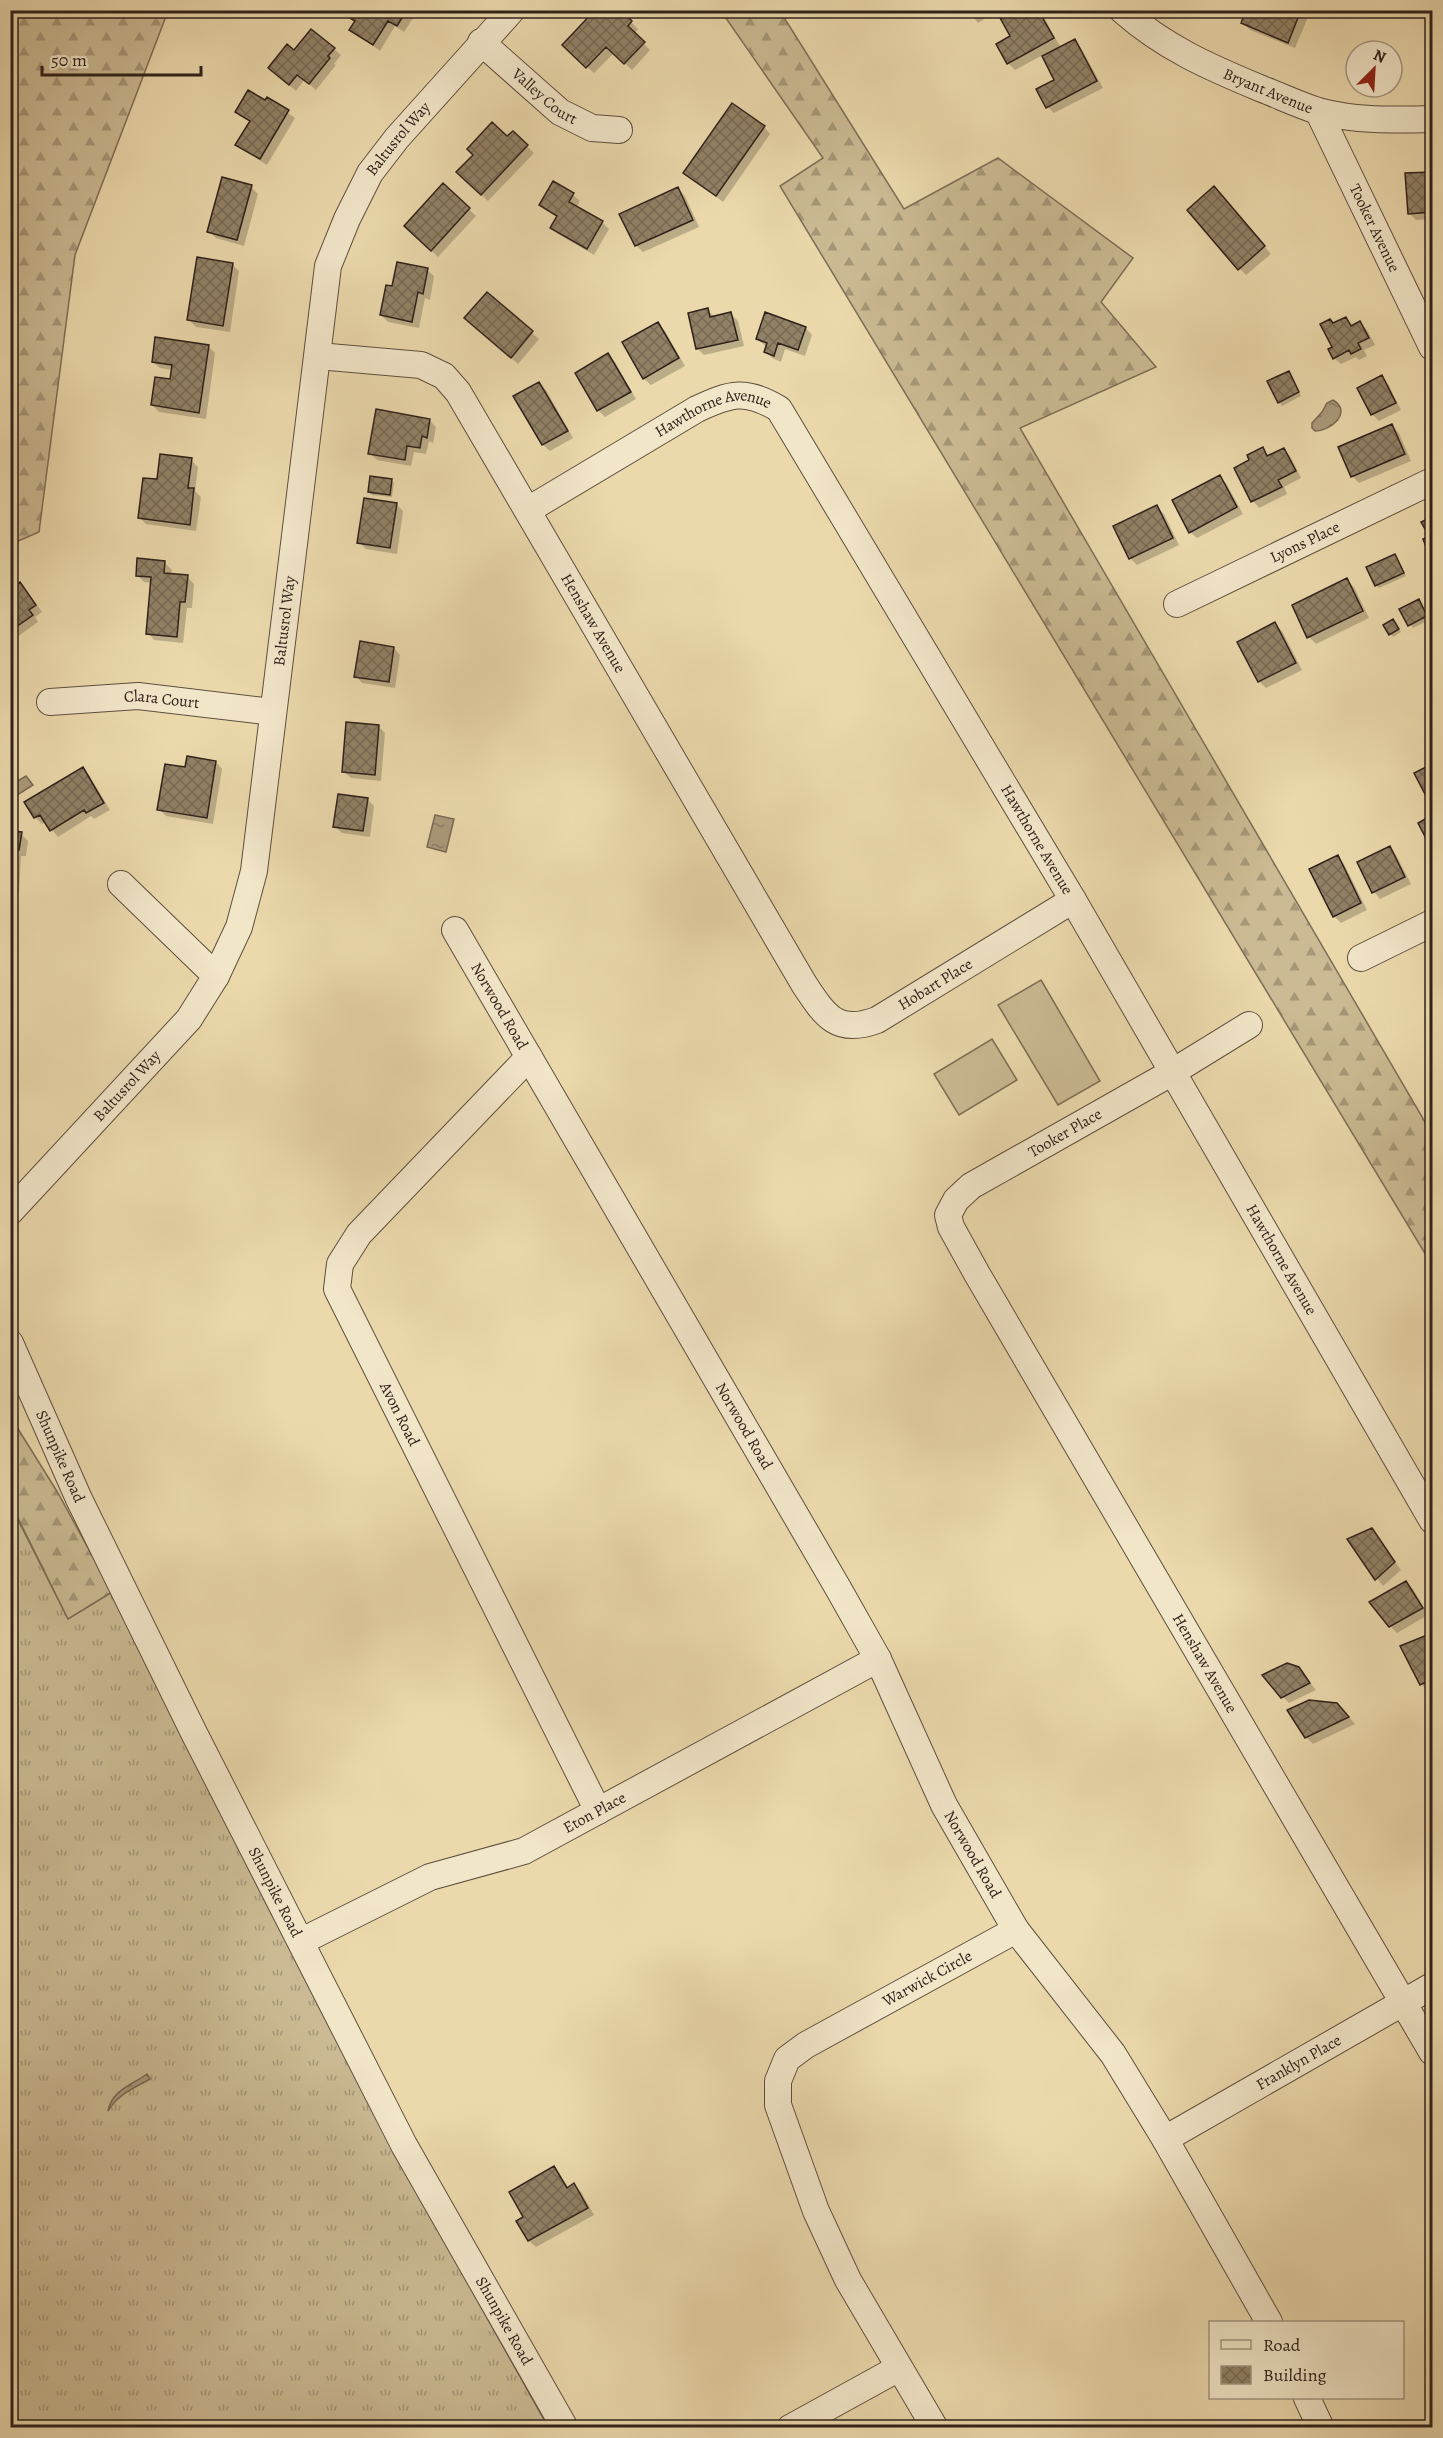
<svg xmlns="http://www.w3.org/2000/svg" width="1443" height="2438" font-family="Alegreya,serif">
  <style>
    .grass { fill: url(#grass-tufts); stroke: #7d6e57; stroke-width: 1.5 }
    .forest { fill: url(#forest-firs); stroke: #7d6e57; stroke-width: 1.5 }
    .pitch { fill: #cbba93; stroke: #7d6e57; stroke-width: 1.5 }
    .water { fill: url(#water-ripples); stroke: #796a55; stroke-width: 1.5 }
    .shadow { fill: #0003 }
    .building { fill: url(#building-cross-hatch); stroke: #2f211b; stroke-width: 1.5 }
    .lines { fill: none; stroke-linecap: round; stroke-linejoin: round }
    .minor-casing { stroke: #5e4f3f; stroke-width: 28 }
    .minor { stroke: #f2e6c9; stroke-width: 26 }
    .labels { text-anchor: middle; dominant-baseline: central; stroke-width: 4.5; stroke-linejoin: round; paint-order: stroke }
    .street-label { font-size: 16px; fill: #2f211b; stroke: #f2e6c9 }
  </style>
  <defs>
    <pattern id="grass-tufts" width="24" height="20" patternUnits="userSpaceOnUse" patternTransform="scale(1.5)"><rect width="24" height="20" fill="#cbba93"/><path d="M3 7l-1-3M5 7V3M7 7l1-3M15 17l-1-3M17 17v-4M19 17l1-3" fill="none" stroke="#a59777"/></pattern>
    <pattern id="forest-firs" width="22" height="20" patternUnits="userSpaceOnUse" patternTransform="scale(1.5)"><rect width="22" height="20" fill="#cbba93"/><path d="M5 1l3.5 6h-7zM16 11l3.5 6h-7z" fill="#a59777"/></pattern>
    <pattern id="water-ripples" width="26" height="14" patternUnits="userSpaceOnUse" patternTransform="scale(1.5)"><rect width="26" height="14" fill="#ab9a7b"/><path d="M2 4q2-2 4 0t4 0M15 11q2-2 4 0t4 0" fill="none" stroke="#8c7d64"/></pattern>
    <pattern id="building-cross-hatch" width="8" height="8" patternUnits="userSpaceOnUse" patternTransform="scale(1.5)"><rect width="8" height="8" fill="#918166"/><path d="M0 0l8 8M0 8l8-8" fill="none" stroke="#776953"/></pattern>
  </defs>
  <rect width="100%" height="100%" fill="#ebd9ac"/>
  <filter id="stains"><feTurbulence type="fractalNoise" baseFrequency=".00333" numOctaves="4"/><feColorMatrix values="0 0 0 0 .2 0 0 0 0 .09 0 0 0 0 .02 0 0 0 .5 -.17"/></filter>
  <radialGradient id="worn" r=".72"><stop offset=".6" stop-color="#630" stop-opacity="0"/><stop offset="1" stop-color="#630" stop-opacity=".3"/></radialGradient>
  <!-- grass -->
  <path class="grass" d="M10 1504 68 1619 112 1592 270 1911 435 2224 548 2427H11Z"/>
  <!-- forest -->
  <path class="forest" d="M11 10 168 11 75 255 39 532 11 544Z
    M721 11H780L904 209 998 158 1133 258 1101 302 1156 367 1020 428 1432 1134V1265L780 186 823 158Z
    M10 1416 58 1493 112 1592 68 1619 11 1504Z"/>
  <!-- pitch -->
  <path class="pitch" d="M1041 980 1100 1081 1058 1105 998 1005Z
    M992 1039 1017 1080 959 1115 934 1074Z"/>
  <!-- water -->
  <path class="water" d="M1333 400C1353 412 1331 431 1315 431L1312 428V423L1322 412 1327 403Z
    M26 776 33 785 11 799V785Z
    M435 815 454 819 446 852 427 847Z
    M147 2074 150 2079C134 2088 118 2094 108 2111 112 2090 132 2085 147 2074Z"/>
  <!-- shadow -->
  <path class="shadow" d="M350 10H418L404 32 395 26 380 51 351 30 355 23 347 15Z
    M619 10 638 29 634 34 650 50 632 70 614 53 594 73 564 45Z
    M968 10H999L978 23Z
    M1013 10H1040L1061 48 1075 41 1081 48 1103 88 1054 113 1048 107 1056 80 1043 55 1015 70 1008 63 1012 37Z
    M1248 10H1311L1295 48 1250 30 1243 23Z
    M334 49 341 55 334 64 336 65 316 90 304 80 296 91 277 75 295 52Z
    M267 99 295 118 267 165 244 151 237 145 250 122 237 111 265 102Z
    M764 127 770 134 723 202 685 173Z
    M513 133 534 153 488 201 458 172Z
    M1432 173V219L1416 220 1409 213 1407 175Z
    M443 185 476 216 438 257 406 226Z
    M251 187 258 194 244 246 216 238 209 231Z
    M678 189 685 196 699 227 643 252 636 245Z
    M573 195 580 201 576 208 602 222 609 229 594 255 558 234 551 228 557 217 541 205Z
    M1221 195 1271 254 1246 275 1239 268Z
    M232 264 239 271 230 332 196 327 189 320Z
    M427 270 434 276 430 300 425 298 419 328 388 322 381 315 393 288Z
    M487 294 539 339 518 364 473 325Z
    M707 310 715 317 731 314 738 321 744 346 704 355 697 348Z
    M1346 318 1354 326 1360 323 1367 330 1375 345 1364 350 1367 356 1359 360 1356 357 1341 364 1334 358V324Z
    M658 324 665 331 685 366 651 385 644 379 624 343Z
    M806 328 812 335 805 356 785 349 781 362 772 358 765 351 767 347 757 339Z
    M208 346 215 353 206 419 159 412 152 405 171 381 172 370 160 368 153 362Z
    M608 355 615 362 636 399 605 417 598 410 577 373Z
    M1291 376 1301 396 1282 406 1269 382Z
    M1381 377 1388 384 1401 410 1379 421 1372 414Z
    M539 383 546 390 573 438 550 451 543 445 515 397Z
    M429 420 436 427 433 443 429 441 426 454 414 452 411 466 377 460 370 453Z
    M1392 426 1399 433 1411 461 1359 483 1352 476Z
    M1262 449 1270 456 1283 450 1290 456 1301 478 1284 487 1287 494 1259 508 1253 501 1236 468 1251 460Z
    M191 460 198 467 195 491 201 497 196 531 146 524 139 517 158 481Z
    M1219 477 1226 483 1243 514 1197 538 1190 532Z
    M391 480 394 483 392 497 372 495 369 492Z
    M397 505 403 511 397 554 366 549 359 542Z
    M1157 507 1164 514 1179 545 1137 565 1130 558Z
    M1432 518V555L1431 537 1423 523Z
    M1395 555 1406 576 1379 588 1376 585Z
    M165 563 172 570 171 575 187 577 194 584 192 608H187L183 643 154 640 148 633 152 583 144 582 137 575Z
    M10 579 17 587 20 584 27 591 42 612 35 617 38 622 10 642Z
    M1347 580 1354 587 1369 618 1316 644 1309 637Z
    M1418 601 1429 620 1413 628 1401 610Z
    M1393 621 1401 632 1393 637 1385 626Z
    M1275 624 1282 631 1302 670 1266 688 1260 682 1239 642Z
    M394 648 400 655 395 688 362 683 356 676Z
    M378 726 385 733 381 781 351 778 344 772Z
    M216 762 222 769 213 824 166 816 159 809 187 769Z
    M1432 766V797L1430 798 1416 774Z
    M83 769 89 775 110 810 94 819 91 816 58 837 46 822 42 824 35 817 26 802Z
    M367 799 374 806 370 837 342 833 335 826Z
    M10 832 21 834 28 841 26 856H21L19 892 10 891Z
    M1390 848 1396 855 1411 884 1380 899 1374 892Z
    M1338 857 1344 864 1367 910 1341 923 1334 916Z
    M1372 1530 1401 1570 1383 1586 1349 1540Z
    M1406 1583 1413 1589 1428 1615 1397 1633 1390 1626Z
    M1432 1635V1689L1428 1691 1421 1684 1402 1647Z
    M1298 1668 1316 1690 1289 1703 1283 1697Z
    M1344 1711 1355 1724 1313 1744 1306 1737Z
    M554 2168 569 2188 574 2185 581 2192 594 2215 536 2247 529 2241 518 2221 525 2218Z"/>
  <!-- building -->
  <path class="building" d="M348 10H407L397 26 388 21 373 45 349 30 355 21 345 15Z
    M595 10H621L632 21 628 26 645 42 624 64 606 47 586 68 562 45Z
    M966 10H981L970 17Z
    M1009 10H1038L1054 38 1007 64 996 44 1010 36 999 16Z
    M1246 10H1301L1288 43 1241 23Z
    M311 29 335 48 328 56 330 58 309 84 297 75 289 85 268 68 287 44 294 50Z
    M1075 39 1097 81 1046 108 1036 89 1054 80 1042 56Z
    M248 90 265 100 267 97 289 110 260 159 235 145 250 121 235 112Z
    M732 103 765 126 716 196 683 173Z
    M492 122 507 136 513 131 528 145 481 195 456 172 473 155 467 149Z
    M1432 172V212L1408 214 1405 173Z
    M222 177 252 185 237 240 207 232Z
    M553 181 574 193 569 202 603 221 587 249 550 228 557 216 539 205Z
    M443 183 470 208 431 251 404 226Z
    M1214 186 1265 246 1238 270 1187 210Z
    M678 187 693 220 635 246 619 214Z
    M197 257 233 263 223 326 187 320Z
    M397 262 428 268 423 294 418 292 412 322 380 315 386 285 392 286Z
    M487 292 533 331 511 358 464 318Z
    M708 308 710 317 731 312 738 340 696 349 688 313Z
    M765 312 806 327 798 350 778 343 774 356 764 352 767 343 756 339Z
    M1346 317 1351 326 1360 321 1369 338 1358 343 1361 349 1351 354 1349 350 1333 359 1328 349 1332 347 1320 324 1330 319 1333 323Z
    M658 322 679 358 643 379 622 342Z
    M155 337 209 345 199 413 151 405 155 377 170 379 172 365 152 362Z
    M608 353 631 392 597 411 575 373Z
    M1289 371 1299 392 1278 403 1267 381Z
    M1382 375 1396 403 1371 415 1357 388Z
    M539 382 568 431 542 445 513 396Z
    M376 409 430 419 427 438 422 436 420 448 407 446 405 460 368 454Z
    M1392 424 1405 454 1351 477 1338 447Z
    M1263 447 1267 456 1284 448 1296 471 1278 480 1282 487 1251 502 1234 468 1249 460 1247 455Z
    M160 454 192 458 188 488H194L190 525 138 518 143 478 157 479Z
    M1220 475 1237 507 1189 533 1172 500Z
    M370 476 392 479 390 495 368 492Z
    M364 498 397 503 390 548 357 543Z
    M1157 505 1173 538 1129 559 1113 526Z
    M1432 517V552L1429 554 1423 539 1429 536 1421 522Z
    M1395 554 1404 573 1375 586 1366 567Z
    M137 558 165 561 164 573 188 575 185 602H180L177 637 146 634 151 577 136 576Z
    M1347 578 1363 611 1307 638 1292 605Z
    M10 579 16 586 20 582 36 605 29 610 33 615 10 631Z
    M1419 599 1427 616 1408 626 1399 609Z
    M1393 619 1399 629 1389 635 1383 625Z
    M1275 622 1296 663 1258 682 1237 642Z
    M360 641 394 647 389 682 354 677Z
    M1432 642V655L1427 645Z
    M346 722 379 725 375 775 342 772Z
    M187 756 216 761 207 818 157 810 165 764 185 767Z
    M1432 764V793L1426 796 1414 773Z
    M83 767 104 803 86 813 84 810 50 831 40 815 34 818 24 802Z
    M338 794 368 798 363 831 333 827Z
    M1432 815V850L1418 823Z
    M10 831 22 832 19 850H14L12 886H10Z
    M1390 846 1405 877 1372 893 1357 862Z
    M1338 855 1361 903 1333 917 1309 869Z
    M1372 1528 1395 1562 1375 1580 1347 1539Z
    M1406 1581 1423 1608 1389 1627 1369 1602Z
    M1432 1633V1679L1420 1685 1400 1646Z
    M1287 1663 1299 1667 1310 1683 1281 1698 1262 1675Z
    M1309 1700 1337 1703 1349 1717 1305 1738 1287 1710Z
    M554 2166 567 2188 574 2183 588 2208 528 2241 516 2221 523 2217 509 2192Z"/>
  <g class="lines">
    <!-- minor casing -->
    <g class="minor-casing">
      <g id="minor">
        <path id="s1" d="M1122 10C1165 48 1209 67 1262 89 1280 96 1299 105 1318 111 1354 121 1395 120 1432 119"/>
        <path id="s2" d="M481 42 560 112 592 128 619 130"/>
        <path id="s3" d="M1318 111 1432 347"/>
        <path id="s4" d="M318 356 421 365 444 376 458 392 804 984C825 1016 837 1035 877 1020L1073 900"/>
        <path id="s5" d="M528 510 697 409C731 393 746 389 779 409L1073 900 1432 1520"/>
        <path id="s6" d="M1177 604 1432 481"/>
        <path id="s7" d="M50 702 138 696 273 712"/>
        <path d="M121 884 216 976"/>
        <path id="s8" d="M455 930 838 1588 878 1659 944 1805 1016 1930 1113 2054 1165 2139 1269 2322"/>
        <path d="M1361 958 1432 923"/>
        <path id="s9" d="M1249 1025 1171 1073 971 1186 956 1200 948 1215 951 1227 977 1274 1432 2052"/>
        <path id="s10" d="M529 1057 359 1234 340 1264 337 1289 598 1811"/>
        <path id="s11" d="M10 1212 189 1019 216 976 239 927 254 871 328 266 347 219 370 173 397 138 512 10"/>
        <path id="s12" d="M10 1343 79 1499 194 1733 404 2145 565 2428"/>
        <path id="s13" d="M302 1941 430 1877 524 1851 878 1659"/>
        <path id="s14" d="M1165 2139 1432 1986"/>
        <path d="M1307 2398 1321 2428"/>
        <path d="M790 2428 899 2368"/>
        <path id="s15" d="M935 2428 848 2280 816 2211 778 2105V2081L787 2059 806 2045 1016 1930"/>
      </g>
    </g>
    <!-- minor -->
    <use href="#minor" class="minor"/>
  </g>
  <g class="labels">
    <!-- street labels -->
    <g class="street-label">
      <text stroke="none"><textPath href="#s1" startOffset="168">Bryant Avenue</textPath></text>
      <text stroke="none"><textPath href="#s2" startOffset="84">Valley Court</textPath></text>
      <text stroke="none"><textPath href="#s11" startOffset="1182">Baltusrol Way</textPath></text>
      <text stroke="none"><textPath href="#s3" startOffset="130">Tooker Avenue</textPath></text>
      <text stroke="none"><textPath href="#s5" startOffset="212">Hawthorne Avenue</textPath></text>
      <text stroke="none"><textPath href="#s6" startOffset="142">Lyons Place</textPath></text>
      <text stroke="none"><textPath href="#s11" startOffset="678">Baltusrol Way</textPath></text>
      <text stroke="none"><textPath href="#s4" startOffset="418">Henshaw Avenue</textPath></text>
      <text stroke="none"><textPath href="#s7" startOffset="112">Clara Court</textPath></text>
      <text stroke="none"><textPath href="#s5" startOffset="786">Hawthorne Avenue</textPath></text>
      <text stroke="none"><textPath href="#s4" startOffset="996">Hobart Place</textPath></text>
      <text stroke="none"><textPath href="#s8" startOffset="88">Norwood Road</textPath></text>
      <text stroke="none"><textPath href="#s11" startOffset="172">Baltusrol Way</textPath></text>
      <text transform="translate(1065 1133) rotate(-30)">Tooker Place</text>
      <text stroke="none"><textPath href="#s5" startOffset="1272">Hawthorne Avenue</textPath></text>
      <text stroke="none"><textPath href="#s10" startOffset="446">Avon Road</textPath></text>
      <text stroke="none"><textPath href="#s8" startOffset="574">Norwood Road</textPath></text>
      <text stroke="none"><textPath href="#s12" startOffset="124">Shunpike Road</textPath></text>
      <text stroke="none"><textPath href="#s9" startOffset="876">Henshaw Avenue</textPath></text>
      <text stroke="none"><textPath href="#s13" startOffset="321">Eton Place</textPath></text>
      <text stroke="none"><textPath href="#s8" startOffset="1060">Norwood Road</textPath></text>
      <text stroke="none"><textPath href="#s12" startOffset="610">Shunpike Road</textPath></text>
      <text stroke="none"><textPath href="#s15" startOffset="570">Warwick Circle</textPath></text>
      <text stroke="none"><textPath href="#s14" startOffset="154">Franklyn Place</textPath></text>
      <text stroke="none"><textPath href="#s12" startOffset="1096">Shunpike Road</textPath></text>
    </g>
  </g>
  <!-- margin -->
  <rect width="1443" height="2438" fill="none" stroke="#ebd9ac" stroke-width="36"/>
  <rect x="12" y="12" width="1419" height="2414" fill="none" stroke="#2f211b" stroke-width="3"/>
  <rect x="18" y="18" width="1407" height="2402" fill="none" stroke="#2f211b" stroke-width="1.5"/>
  <!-- legend -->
  <rect x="1209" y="2321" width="195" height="78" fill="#f2e6c9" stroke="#a49783" stroke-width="1.5"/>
  <rect x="1221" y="2340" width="30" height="9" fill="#f2e6c9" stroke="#a49783" stroke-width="1.5"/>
  <text x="1263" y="2351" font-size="18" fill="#2f211b">Road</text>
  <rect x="1221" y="2366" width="30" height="18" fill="url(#building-cross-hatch)" stroke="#a49783" stroke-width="1.5"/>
  <text x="1263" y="2381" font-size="18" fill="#2f211b">Building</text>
  <!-- north arrow -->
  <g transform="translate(1374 69) rotate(24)"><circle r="28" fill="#f2e6c9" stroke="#a49783" stroke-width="1.5"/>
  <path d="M0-4.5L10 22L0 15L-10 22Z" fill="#8f2418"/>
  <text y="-9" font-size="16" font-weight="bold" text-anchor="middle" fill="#2f211b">N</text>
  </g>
  <!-- scale -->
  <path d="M42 66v9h159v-9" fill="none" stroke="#2f211b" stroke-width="3"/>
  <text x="51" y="66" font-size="18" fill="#2f211b" stroke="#f2e6c9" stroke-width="4.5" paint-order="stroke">50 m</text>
  <rect width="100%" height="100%" filter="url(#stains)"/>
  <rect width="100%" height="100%" fill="url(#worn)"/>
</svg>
